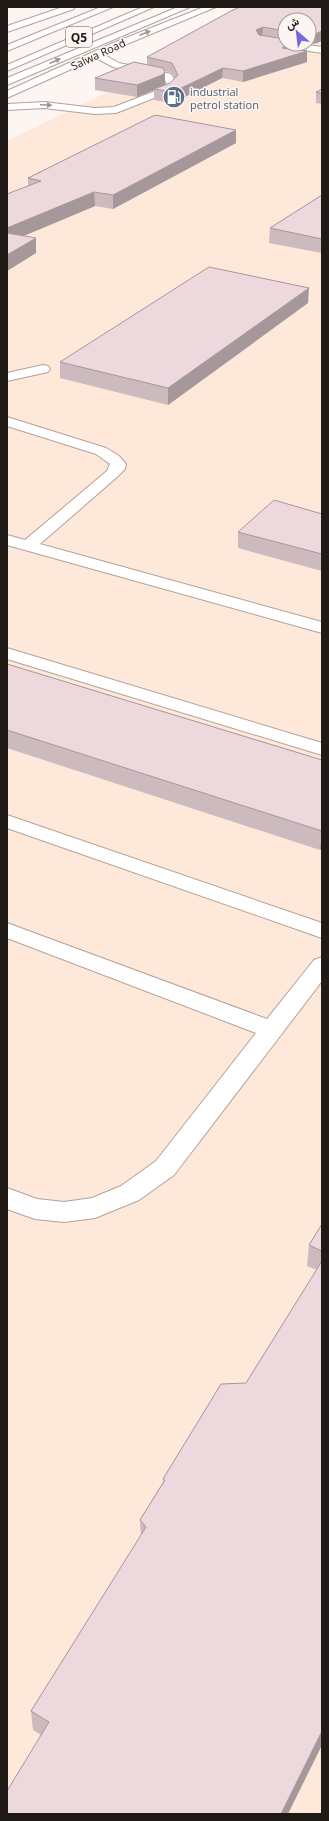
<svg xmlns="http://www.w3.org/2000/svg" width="329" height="1821" font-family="'Open Sans',Vazirmatn,sans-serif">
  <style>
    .industrial { fill: #fde8d9; fill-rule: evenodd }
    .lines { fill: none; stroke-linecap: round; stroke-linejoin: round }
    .minor-casing { stroke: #b3a299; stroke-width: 2 }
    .major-casing { stroke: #b3a299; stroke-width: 2 }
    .highway-casing { stroke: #b3a299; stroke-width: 2 }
    .minor { fill: #fff; fill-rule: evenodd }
    .major { fill: #fff; fill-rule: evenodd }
    .highway { fill: #fff; fill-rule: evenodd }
    .wall { fill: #ccbabe; fill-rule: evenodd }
    .shaded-wall { fill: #a6979b }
    .building { fill: #edd8dd; stroke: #a6979b }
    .oneway { fill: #9b9896 }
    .labels { text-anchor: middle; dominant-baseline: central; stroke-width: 3; stroke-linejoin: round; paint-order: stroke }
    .far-street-label { font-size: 11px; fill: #201a16; stroke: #fcf5f1 }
    .far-service-label { font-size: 11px; fill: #4e5e75; stroke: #fcf5f1; text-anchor: start }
    .shield { fill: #fcf5f1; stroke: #625c58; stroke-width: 1 }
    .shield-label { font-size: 12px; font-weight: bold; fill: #201a16 }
  </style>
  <rect width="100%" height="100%" fill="#fcf5f1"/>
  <!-- industrial -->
  <path class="industrial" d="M283 7H322V1814H7V141ZM285 20H309V44H285Z"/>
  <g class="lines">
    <!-- minor casing -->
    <g class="minor-casing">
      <path id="minor" d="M204 7H216L103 54 119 63 171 74 177 84 169 92 116 113 95 114 44 108 7 110V104L44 102 95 108 114 107 163 88 167 84 164 78 113 67 96 58 7 98V91L113 43Z
        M269 39 285 42V44H300L322 47V53L266 44 264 42Z
        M43 365 48 366 50 369 48 372 7 381V373Z
        M7 417 106 448 119 456 126 464 125 469 117 477 40 544 322 622V633L7 545V535L25 540 107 471 110 464 96 454 7 426Z
        M7 648 322 743V755L7 659Z
        M7 815 322 923V938L7 828Z
        M7 923 267 1019 314 960 322 957V981L174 1175 139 1200 95 1218 64 1222 35 1219 7 1209V1188L37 1199 64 1202 92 1198 121 1186 156 1161 256 1033 7 938Z"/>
    </g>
    <!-- major casing -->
    <g class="major-casing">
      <path id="major" d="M63 7H75L74 9 7 32V26Z
        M178 7H190L7 85V78Z"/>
    </g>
    <!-- highway casing -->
    <g class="highway-casing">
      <path id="highway" d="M101 7H113L7 51V45Z
        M143 7H154L7 71V65Z"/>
    </g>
    <!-- minor -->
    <use href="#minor" class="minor"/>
    <!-- major -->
    <use href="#major" class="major"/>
    <!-- highway -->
    <use href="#highway" class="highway"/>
  </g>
  <!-- wall -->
  <path class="wall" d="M322 7V41L314 44H308H309V20H285V44L299 50 307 62 243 82 222 78 173 103 154 100V90L137 97 95 90V78L147 65V57ZM165 71 172 73 175 78 170 83 164 85 165 84Z
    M322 89V104L316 103V92Z
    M236 130V143L113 209 95 206 23 236 36 253 7 271 28 186V178Z
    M322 195V253L269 243 270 228Z
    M308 303 168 405 60 378V362Z
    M322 514V571L238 548V532Z
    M7 664 322 760V848L320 850 7 748Z
    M322 1224V1745L41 1735 33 1730 31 1711 141 1536 140 1520 163 1482V1479L246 1383 317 1270 307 1266 309 1245Z"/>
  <!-- shaded-wall -->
  <path class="shaded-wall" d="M263 27 262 37 256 40V30Z
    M322 31V41L314 44 315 34Z
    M291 44H299V51L282 48Z
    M307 51V62L243 82V71Z
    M223 68 222 78 173 103V92Z
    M165 72V84L162 87 154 89V90L137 97V85Z
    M236 130V143L113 209V195Z
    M94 192 95 206 7 243V228Z
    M36 238V253L7 271V255Z
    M309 288 308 303 168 405V388Z
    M322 830V848L320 850 322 831Z
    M322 1731V1745L288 1814H281Z"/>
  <!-- building -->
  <path class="building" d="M240 7H322V31L315 34H309V20H285V31L263 27 256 30 259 35 285 39V44H291L282 48 307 51 243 71 223 68 173 92 154 89 170 83 178 75 172 63 147 57 231 11Z
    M134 62 163 68 165 72 162 75 137 85 95 78Z
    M322 89V93L316 92Z
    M155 115 236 130 113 195 94 192 7 228V194L41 181 28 178Z
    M322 195V239L270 228Z
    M7 233 36 238 7 255Z
    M209 267 309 288 168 388 60 362Z
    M274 500 322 514V554L238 532Z
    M7 664 322 760V831L7 730Z
    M322 1224V1251L309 1245Z
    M322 1261V1731L281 1814H7V1791L49 1722 31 1711 146 1527 140 1520 165 1480 163 1479 221 1384 246 1383Z"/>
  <!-- one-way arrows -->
  <defs><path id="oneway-solid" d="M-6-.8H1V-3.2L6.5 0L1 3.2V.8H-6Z"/></defs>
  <g class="oneway">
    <use href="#oneway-solid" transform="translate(145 33) rotate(-21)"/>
    <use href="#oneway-solid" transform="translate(55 61) rotate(-24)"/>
    <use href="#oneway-solid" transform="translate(46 105) rotate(3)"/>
  </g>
  <!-- icons -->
  <defs>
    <g id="fuel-disc" transform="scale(1.15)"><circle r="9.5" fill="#5c6f8a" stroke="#fcf5f1"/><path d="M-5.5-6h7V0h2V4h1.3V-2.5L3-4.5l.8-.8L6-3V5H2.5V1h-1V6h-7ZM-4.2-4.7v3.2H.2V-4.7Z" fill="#fff"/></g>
  </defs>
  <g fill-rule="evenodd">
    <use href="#fuel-disc" x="174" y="97"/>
  </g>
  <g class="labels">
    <!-- far-street labels -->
    <g class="far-street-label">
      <text transform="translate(98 54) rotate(-25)">Salwa Road</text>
    </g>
    <!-- far-service labels -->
    <g class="far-service-label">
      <text x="190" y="91">industrial<tspan x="190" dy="13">petrol station</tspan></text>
    </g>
    <!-- shield labels -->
    <rect class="shield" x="66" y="27" width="26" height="20" rx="3"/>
    <g class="shield-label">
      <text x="79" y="37">Q5</text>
    </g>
  </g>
  <!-- border -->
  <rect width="329" height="1821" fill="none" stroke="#201a16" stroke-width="16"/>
  <!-- north arrow -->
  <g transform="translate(297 32) rotate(332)"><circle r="19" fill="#fcf5f1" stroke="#a49d99"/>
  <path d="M0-3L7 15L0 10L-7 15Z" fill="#716ae4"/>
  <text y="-6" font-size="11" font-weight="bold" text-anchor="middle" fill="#201a16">ش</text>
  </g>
</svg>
